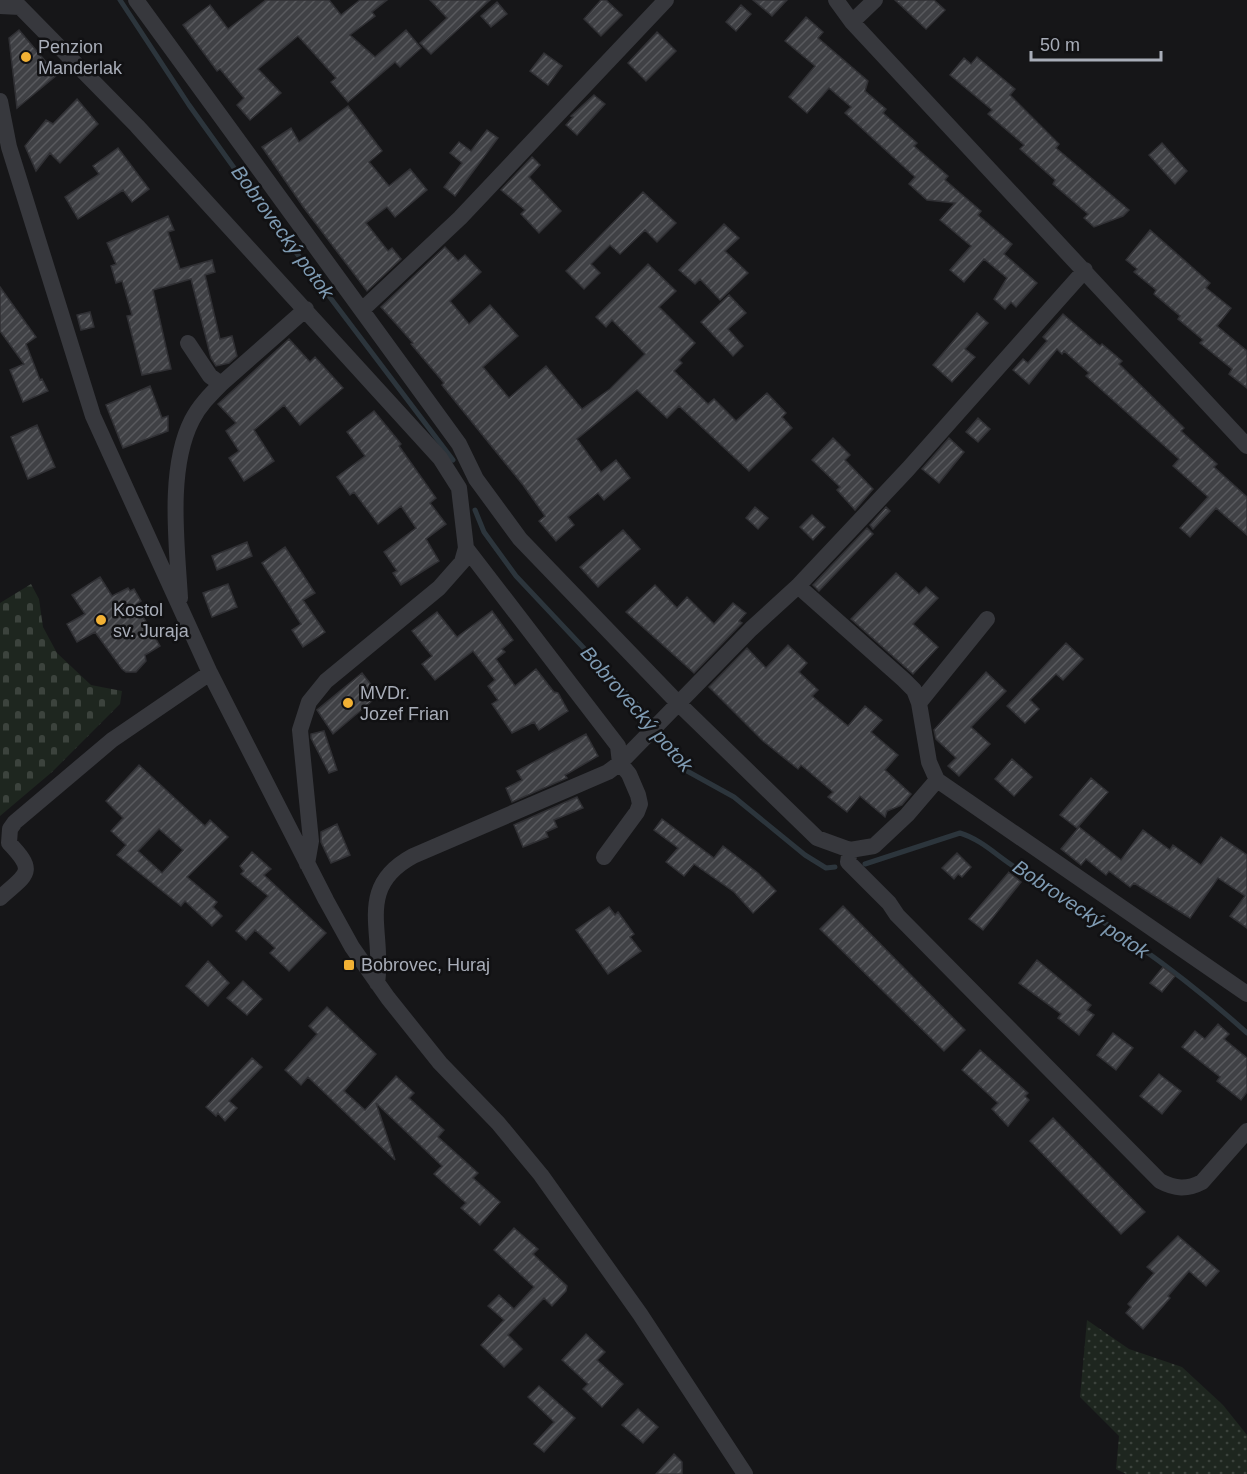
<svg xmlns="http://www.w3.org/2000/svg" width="1247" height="1474" font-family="Arial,sans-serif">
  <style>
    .grass { fill: url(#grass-dots) }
    .cemetery { fill: url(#cemetery-stones) }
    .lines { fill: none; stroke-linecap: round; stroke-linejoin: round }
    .stream { stroke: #2c353c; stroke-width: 5 }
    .building { fill: url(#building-hatch); stroke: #303034; stroke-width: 1.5; fill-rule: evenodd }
    .minor { stroke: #37383d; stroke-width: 16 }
    .poi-dot { fill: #f2b134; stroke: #111113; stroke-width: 2 }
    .labels { text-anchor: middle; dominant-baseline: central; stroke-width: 5; stroke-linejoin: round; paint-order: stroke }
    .poi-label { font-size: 18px; fill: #a8adb8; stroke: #111113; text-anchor: start }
    .water-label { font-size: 20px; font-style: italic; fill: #7f9bb3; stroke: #111113 }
  </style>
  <defs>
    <pattern id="grass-dots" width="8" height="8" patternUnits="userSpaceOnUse" patternTransform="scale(1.5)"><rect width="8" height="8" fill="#1e261f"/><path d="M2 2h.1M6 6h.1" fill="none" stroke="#3c433d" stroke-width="1.8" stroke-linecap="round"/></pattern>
    <pattern id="cemetery-stones" width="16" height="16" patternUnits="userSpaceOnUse" patternTransform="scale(1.5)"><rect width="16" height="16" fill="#1e261f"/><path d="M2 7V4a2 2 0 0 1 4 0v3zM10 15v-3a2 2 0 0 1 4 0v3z" fill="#3c433d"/></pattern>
    <pattern id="building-hatch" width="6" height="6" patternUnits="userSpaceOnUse" patternTransform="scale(1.5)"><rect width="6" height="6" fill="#404145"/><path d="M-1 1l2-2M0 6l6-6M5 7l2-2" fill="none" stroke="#595a5e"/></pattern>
  </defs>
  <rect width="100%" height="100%" fill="#161618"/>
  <!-- grass -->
  <path class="grass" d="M1087 1320 1129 1349 1182 1367 1223 1405 1247 1435V1474H1126L1116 1469 1119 1436 1080 1397Z"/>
  <!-- cemetery -->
  <path class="cemetery" d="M31 584 39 599 43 627 57 653 91 685 122 691 120 704 52 772 0 816V603Z"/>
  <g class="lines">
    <!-- stream -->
    <path class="stream" d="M120 0 189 105 270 218 453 460
      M475 510 484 532 516 576 657 726 687 771 734 797 805 855 826 868 835 867
      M865 864 960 833C983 840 1000 859 1021 871 1102 918 1178 970 1247 1033"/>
  </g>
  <!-- building -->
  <path class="building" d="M266 0H329L341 15 360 0H387L372 12 375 16 350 35 375 57 406 30 421 48 400 67 395 62 348 102 331 82 336 78 298 36 258 69 281 93 250 120 237 105 244 98 220 69 217 71 183 25 210 5 228 29Z
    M430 0H490L431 54 420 43 447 18Z
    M601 0H606L622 15 601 36 584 19Z
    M753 0H787L772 16Z
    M895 0H934L945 10 926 29Z
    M497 2 507 14 491 27 481 16Z
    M741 5 751 14 736 31 726 22Z
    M806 17 823 32 818 38 868 81 865 91 886 109 883 113 917 143 914 146 948 176 945 180 981 211 978 215 1012 244 1004 254 1037 283 1016 307 1011 302 1005 309 994 299 1007 278 984 259 964 282 950 270 971 246 940 220 955 203 927 200 909 184 915 177 845 113 851 107 829 88 807 113 789 97 815 66 785 41Z
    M19 30 57 75 17 108 9 38Z
    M657 32 676 51 646 81 628 63Z
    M544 53 562 66 548 85 530 71Z
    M977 57 1015 89 1010 95 1059 144 1056 148 1129 210 1123 216 1094 227 1084 218 1088 214 1053 184 1055 180 1020 149 1024 145 988 114 992 110 950 75 964 58 971 64Z
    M594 95 605 104 577 135 566 125 573 117 571 116Z
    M77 99 98 124 60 163 50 153 36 171 25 146 46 120 53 124Z
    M348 106 382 151 369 162 389 186 410 169 427 190 395 217 387 207 366 223 388 251 392 248 401 259 367 291 304 208 262 147 291 128 299 142Z
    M487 130 498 138 455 196 444 187 462 163 450 153 459 142 471 151Z
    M1162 143 1187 171 1175 184 1149 155Z
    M118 148 149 189 132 202 123 190 78 219 65 197 99 174 93 166Z
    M532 157 540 165 529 177 561 211 539 233 521 214 525 210 501 190Z
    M643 192 676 223 657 242 645 230 620 254 610 245 591 264 600 273 584 289 566 271Z
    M168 216 174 230 168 232 180 269 212 260 215 272 205 275 220 339 232 336 237 356 229 363 216 366 211 358 191 279 153 290 171 369 142 375 127 316 132 315 122 281 116 283 111 266 116 264 107 243Z
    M724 224 739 238 725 251 748 273 720 300 700 279 695 284 679 270Z
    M1150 230 1210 283 1206 288 1231 308 1217 326 1247 351V388L1229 374 1232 369 1200 343 1203 340 1178 319 1180 316 1154 294 1156 290 1134 272 1137 269 1126 260Z
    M445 247 458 261 465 255 481 272 450 301 469 324 490 305 518 336 483 367 509 398 546 366 582 409 610 389 645 354 612 320 606 327 596 317 648 264 676 291 659 307 695 343 679 360 682 363 674 371 708 404 714 399 736 421 767 393 786 413 782 417 792 428 749 471 679 406 667 418 637 390 577 439 601 472 616 460 630 478 604 500 598 493 568 517 574 525 556 541 539 521 545 516 523 485 442 385 444 383 411 344 413 343 381 307Z
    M0 287 36 337 26 344 40 380 42 379 48 391 23 402 10 370 24 364 0 331Z
    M729 295 746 313 728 329 743 346 733 356 701 322Z
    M90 312 94 327 81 330 77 315Z
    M977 313 988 323 965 349 975 357 952 382 933 365Z
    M1063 314 1100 346 1102 344 1122 361 1119 364 1184 428 1181 431 1217 464 1214 467 1247 497V535L1216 508 1190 537 1180 528 1208 497 1173 466 1179 459 1086 376 1089 373 1064 351 1062 354 1057 349 1029 384 1013 370 1023 359 1028 363 1047 341 1043 337Z
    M289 339 310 362 315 357 343 388 300 425 284 405 254 430 274 461 244 481 229 458 239 451 226 431 236 423 218 404Z
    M150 386 162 418 168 416V431L123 448 106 405Z
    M374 411 401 444 399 446 436 498 430 503 446 524 426 539 439 561 401 585 393 573 397 571 384 552 416 528 401 506 378 524 354 492 350 495 337 477 365 456 347 432Z
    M978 418 990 429 978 442 966 432Z
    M37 425 55 467 28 479 11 437Z
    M833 438 850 455 845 460 873 489 855 510 837 490 840 487 812 460Z
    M949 438 964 452 939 483 922 469Z
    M755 507 768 518 758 529 746 518Z
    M886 507 890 511 873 529 870 525Z
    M812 515 825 527 813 540 800 527Z
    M867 528 873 534 819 591 813 585Z
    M623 530 640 549 598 587 580 567Z
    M247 542 252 556 217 570 212 556Z
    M285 547 315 593 303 600 325 632 303 647 292 630 301 624 262 563Z
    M896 573 919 594 926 587 938 598 913 624 938 647 913 674 851 619Z
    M100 577 112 596 128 588 130 591 134 589 141 601 137 604 138 608 160 646 145 655 146 661 136 672H126L122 669 95 632 77 642 67 624 85 614 72 595Z
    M228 584 237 607 212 617 203 593Z
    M655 585 677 608 687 597 714 624 733 603 746 613 739 621 742 623 694 673 626 612Z
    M492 611 513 640 502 649 505 652 496 659 515 686 536 669 554 692 558 693 568 711 539 730 534 722 512 733 492 704 498 700 488 686 495 680 473 651 435 680 422 664 432 656 412 631 437 612 457 637Z
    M1066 643 1083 659 1063 680 1056 674 1030 700 1039 709 1025 723 1007 706Z
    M788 645 807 663 799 672 818 690 812 696 848 726 865 706 882 720 871 732 898 755 885 770 911 794 902 805 887 811 885 817 860 796 847 812 828 797 833 792 801 765 798 769 763 741 709 687 747 648 766 668Z
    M986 672 1006 691 971 727 990 744 959 776 948 766 956 758 936 739 934 730Z
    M362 673 379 695 333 734 317 710Z
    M324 731 337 770 329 773 311 738V734Z
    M586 734 598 756 565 775 567 778 512 802 506 788 522 780 517 771Z
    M1012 759 1032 777 1014 796 995 779Z
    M139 765 205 826 210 820 228 837 187 877 217 902 213 907 222 916 212 926 185 901 181 906 117 855 126 845 111 831 123 818 106 801ZM159 829 183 850 162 873 138 851Z
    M1091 778 1108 792 1077 828 1060 815Z
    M577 797 583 808 554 820 557 827 546 832 548 837 523 847 514 825Z
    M662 819 714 858 723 846 758 873 776 891 753 913 734 892 694 864 684 876 666 862 678 848 654 830Z
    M337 824 350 855 331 863 321 842V832Z
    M1079 827 1121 860 1143 830 1170 850 1173 845 1201 865 1221 837 1247 855V928L1230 916 1245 896 1218 878 1190 918 1134 883 1130 887 1109 871 1106 875 1086 859 1081 865 1061 849Z
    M252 852 271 869 264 875 326 933 289 971 270 953 275 948 255 930 246 940 236 931 268 896 241 874 244 871 240 866Z
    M957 853 971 867 962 877 958 874 954 879 942 868Z
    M1009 872 1021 882 983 930 969 919Z
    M843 906 965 1030 944 1051 820 929Z
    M609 907 615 915 618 912 634 934 630 937 641 951 608 974 576 930Z
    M1037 960 1091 1005 1087 1010 1094 1015 1079 1035 1058 1018 1061 1014 1019 983Z
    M208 961 229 983 208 1006 186 986Z
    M1163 967 1175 976 1162 992 1150 983Z
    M243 981 262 999 247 1015 227 998Z
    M327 1007 376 1054 344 1091 365 1110 396 1076 414 1093 409 1098 444 1130 438 1137 478 1173 473 1178 500 1202 480 1225 461 1208 466 1203 434 1174 442 1166 376 1103 395 1160 308 1077 301 1085 285 1070 317 1034 309 1026Z
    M1218 1024 1229 1034 1224 1039 1247 1058V1092L1241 1100 1217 1081 1220 1077 1182 1047 1195 1031 1205 1039Z
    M1113 1033 1133 1048 1116 1070 1097 1055Z
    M980 1050 1028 1093 1025 1096 1029 1100 1008 1126 992 1109 998 1103 962 1070Z
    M252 1058 262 1067 229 1101 237 1108 225 1121 218 1113 216 1116 206 1107Z
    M1159 1074 1181 1091 1162 1114 1140 1096Z
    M1053 1118 1145 1212 1121 1234 1030 1141Z
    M514 1228 538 1249 533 1254 567 1286 566 1291 552 1306 544 1298 508 1335 522 1349 504 1367 481 1345 504 1320 488 1306 499 1295 514 1309 534 1287 494 1250Z
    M1178 1236 1219 1271 1206 1286 1189 1271 1168 1296 1170 1298 1143 1329 1126 1313 1131 1307 1128 1304 1154 1273 1147 1267Z
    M586 1334 605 1352 597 1360 623 1384 602 1407 583 1389 588 1384 562 1360Z
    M539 1386 575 1418 544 1452 534 1444 554 1422 528 1397Z
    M638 1409 658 1427 643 1443 622 1425Z
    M674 1454 682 1462V1474H656Z"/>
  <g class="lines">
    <!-- minor -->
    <path class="minor" d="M136 0 459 444 476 479 520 539 679 704 817 838 850 850 848 862 889 903 897 915 1160 1181C1175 1189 1187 1190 1202 1182L1247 1131
      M836 0 852 22 1247 446
      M0 6 20 7 137 126 440 458 459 488 466 548 618 746 620 763 629 774 638 795 640 804 637 812 604 857
      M852 22 875 0
      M0 101 9 147 93 416 210 673 326 900 352 947 388 998 440 1063 498 1123 541 1175 640 1314 745 1474
      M362 310 460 218 666 0
      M188 343 210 376 221 384 306 309
      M798 586 904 680 914 690 919 703
      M180 598C177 545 167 469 192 420 199 406 210 395 221 384
      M937 780 929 762 919 703 987 619
      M850 850 874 846 907 815 937 780 1247 994
      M307 864 311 841 300 730 309 702 326 681 439 588 462 562 466 548
      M0 898C26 874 38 873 9 843L10 829 15 822 112 740 210 673
      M377 983C385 932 354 888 413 856L608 772 620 763 751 629 798 586 908 469 1085 270"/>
  </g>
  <!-- markers -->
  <g class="poi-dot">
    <circle cx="26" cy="57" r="6"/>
    <circle cx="101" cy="620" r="6"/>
    <circle cx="348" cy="703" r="6"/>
    <rect x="343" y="959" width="12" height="12" rx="3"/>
  </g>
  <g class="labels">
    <!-- poi labels -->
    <g class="poi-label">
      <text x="38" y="47">Penzion<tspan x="38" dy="21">Manderlak</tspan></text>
      <text x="113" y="610">Kostol<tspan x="113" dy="21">sv. Juraja</tspan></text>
      <text x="360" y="693">MVDr.<tspan x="360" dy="21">Jozef Frian</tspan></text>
      <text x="361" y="965">Bobrovec, Huraj</text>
    </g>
    <!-- water labels -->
    <g class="water-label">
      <text transform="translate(283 232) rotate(54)">Bobrovecký potok</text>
      <text transform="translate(637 709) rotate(49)">Bobrovecký potok</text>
      <text transform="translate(1081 909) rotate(34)">Bobrovecký potok</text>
    </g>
  </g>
  <!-- scale -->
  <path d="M1031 51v9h130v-9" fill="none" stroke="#a8adb8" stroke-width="3"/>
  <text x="1040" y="51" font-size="18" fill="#a8adb8" stroke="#111113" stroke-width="4.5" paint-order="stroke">50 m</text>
</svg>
